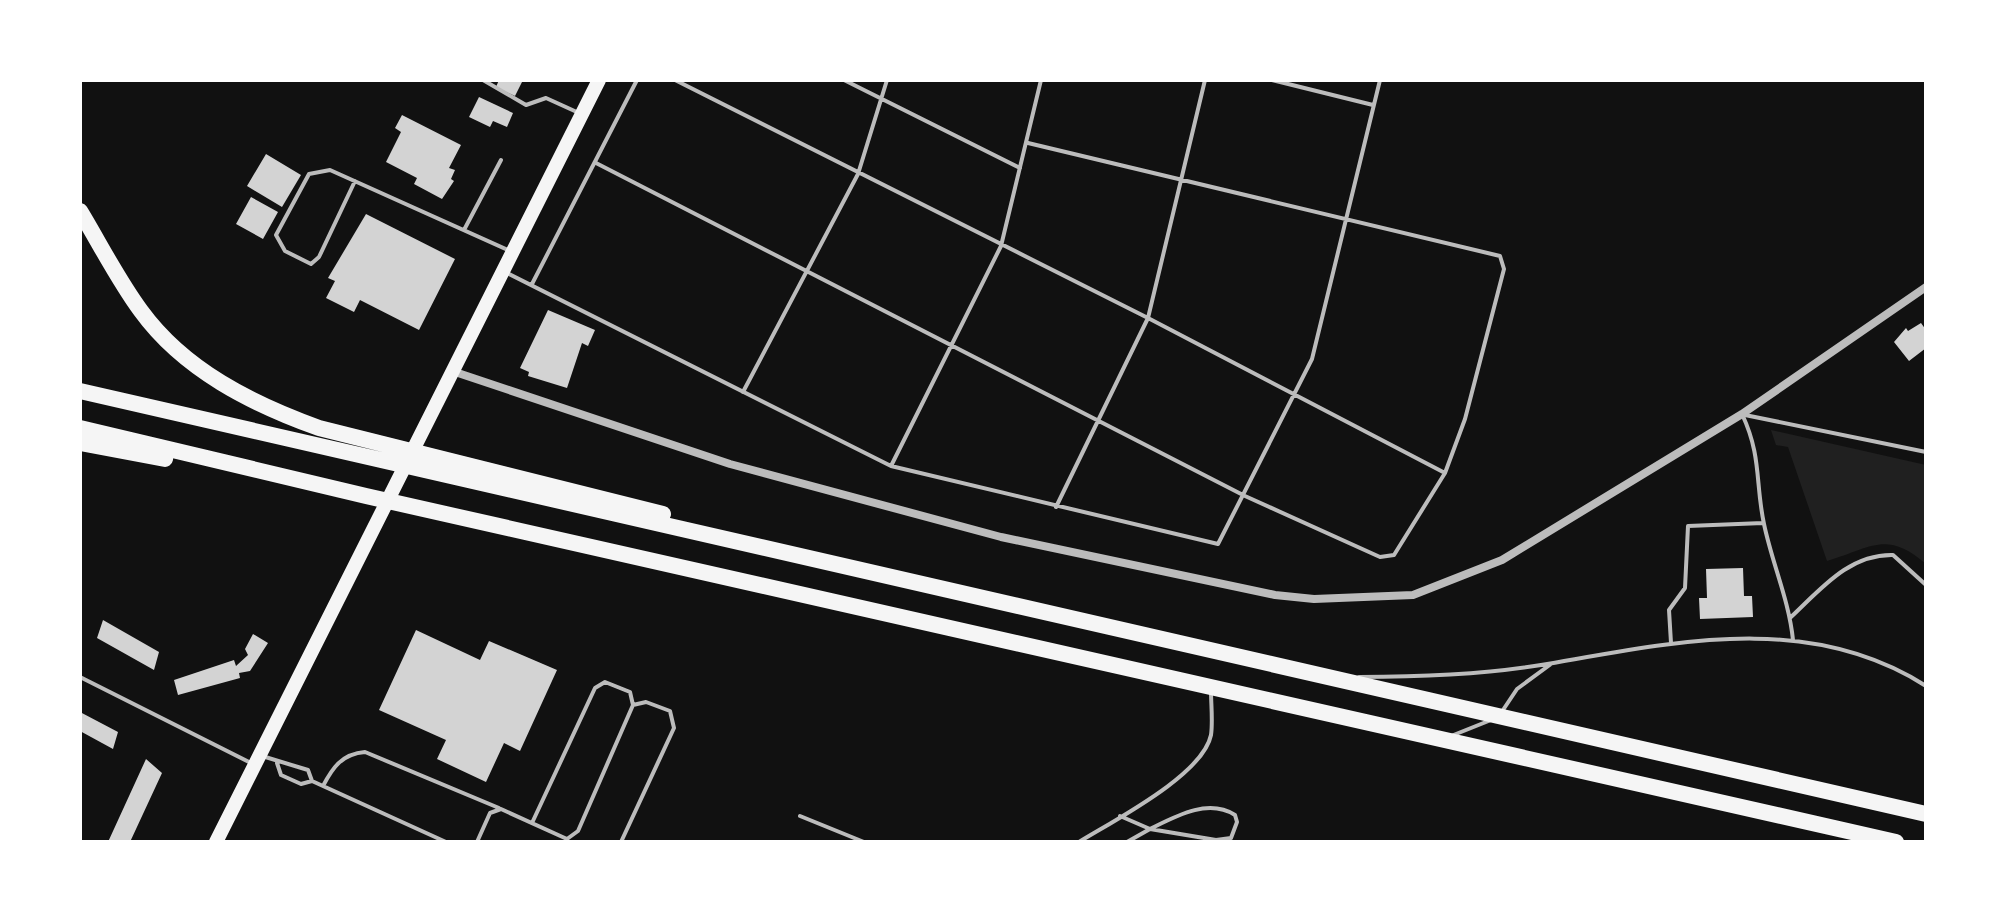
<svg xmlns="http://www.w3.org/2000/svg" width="2006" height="922" font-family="'DejaVu Sans',sans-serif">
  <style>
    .green { fill: #202020 }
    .building { fill: #d3d3d3 }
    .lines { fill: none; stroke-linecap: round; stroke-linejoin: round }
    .service { stroke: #bcbcbc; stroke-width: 4 }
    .minor { stroke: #bcbcbc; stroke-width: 8 }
    .primary { stroke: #f5f5f5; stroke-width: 14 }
    .motorway { stroke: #f5f5f5; stroke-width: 16 }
  </style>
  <rect width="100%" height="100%" fill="#111"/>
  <!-- green -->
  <path class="green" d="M1771 430 1926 465V564C1887 530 1872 547 1827 561L1788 447 1776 445Z"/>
  <!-- building -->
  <path class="building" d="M499 80H523L515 96 496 87Z
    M479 97 513 113 507 127 493 121 490 127 469 117Z
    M402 115 461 145 449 168 455 170 451 179 454 181 442 199 414 184 417 178 386 162 401 132 395 128Z
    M266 154 301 175 282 207 247 186Z
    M251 197 278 212 263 239 236 224Z
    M366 214 455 259 419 330 360 300 354 312 326 298 335 281 328 278Z
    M548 310 595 330 588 346 582 343 567 388 528 376 529 372 520 368Z
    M1921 323 1926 330V348L1909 361 1894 342 1906 328 1908 331Z
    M1743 568 1744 596H1752L1753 617 1700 619 1699 598H1707L1706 569Z
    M103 620 159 652 154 670 97 638Z
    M416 630 480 660 489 641 557 670 520 751 504 743 486 782 437 759 446 740 379 710Z
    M253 634 268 643 250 671 239 673 240 678 178 695 174 680 234 660 236 666 248 655 245 649Z
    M80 712 118 732 113 749 80 731Z
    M146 759 162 773 130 842H108Z"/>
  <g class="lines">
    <!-- service -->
    <path class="service" d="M483 80 526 105 546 98 579 113
      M675 80 1148 318 1445 473
      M844 80 1020 168
      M1272 80 1373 105
      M596 163 1245 496 1380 557 1394 555 1445 473 1465 419 1504 269 1500 256 1028 143
      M355 181 319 257 311 264 285 251 276 235 309 174 330 170 510 251
      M464 230 501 160
      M505 272 891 466 1218 544 1312 359 1380 80
      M532 284 637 80
      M743 392 858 174 887 80
      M1742 414C1762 457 1755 482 1764 524 1772 563 1789 600 1793 640
      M1745 415 1926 452
      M891 466 1001 246 1041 80
      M1056 507 1148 318 1205 80
      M1791 617C1821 589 1849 554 1893 555L1926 585
      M1671 643 1669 610 1685 588 1688 526 1763 523
      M80 677 253 764
      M1359 677C1420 677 1481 675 1541 665 1671 643 1807 610 1926 686
      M1501 713 1517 689 1551 664
      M1451 736 1491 720
      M262 756 308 770 312 781 301 784 281 775 277 763
      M312 781 446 842
      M323 786C333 767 342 754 365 752L499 808
      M800 816 864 842
      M1120 816 1150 829C1176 816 1208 798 1235 815L1237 822 1231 838 1216 840 1150 829 1127 842
      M477 842 490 813 501 809 567 839 578 831 633 705 630 692 605 682 595 688 532 823
      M621 842 674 728 670 711 646 702 633 705
      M1079 842C1113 821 1203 775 1211 735 1213 721 1211 705 1211 691"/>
    <!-- minor -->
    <path class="minor" d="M452 371 730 464 1001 537 1275 595 1314 599 1413 595 1502 560 1742 414 1926 287"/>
    <!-- primary -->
    <path class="primary" d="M216 842 599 80"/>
    <!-- motorway -->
    <path class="motorway" d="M80 211C100 244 118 280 141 311 184 370 252 404 319 428L663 514
      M80 391 1926 814
      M80 428 366 496 1896 842
      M80 443 165 459"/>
  </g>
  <!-- border -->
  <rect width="2006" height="922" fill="none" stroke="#ffffff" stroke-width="164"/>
</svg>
